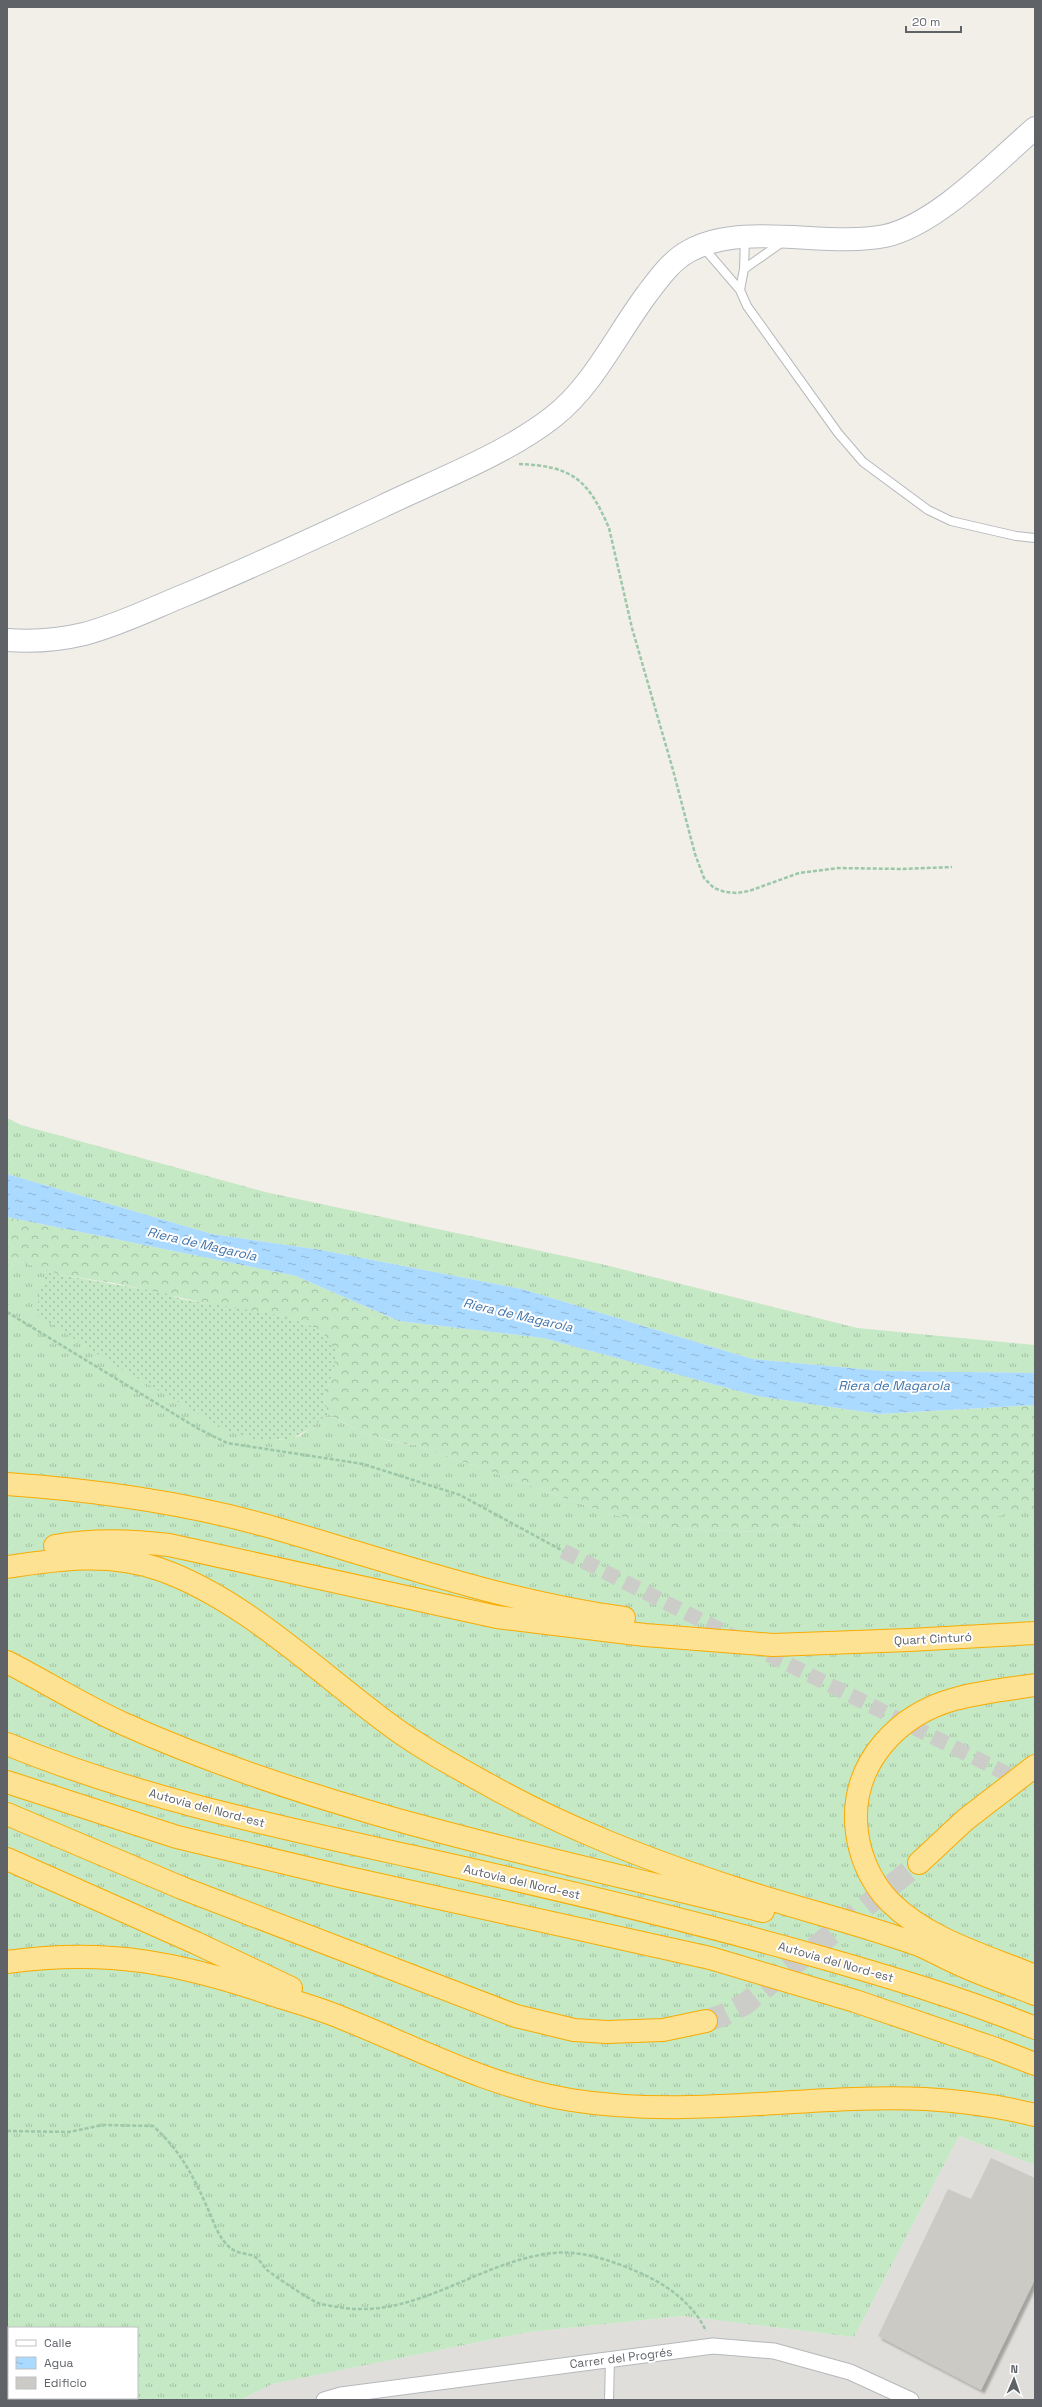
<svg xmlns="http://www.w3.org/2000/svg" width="1042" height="2407" font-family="'Space Grotesk',sans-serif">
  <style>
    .industrial { fill: #e0deda }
    .grass { fill: url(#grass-tufts); fill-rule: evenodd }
    .forest { fill: url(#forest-crowns) }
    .garden { fill: url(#garden-dots) }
    .water { fill: url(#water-ripples) }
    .building { fill: #cccac5; filter: url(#shadow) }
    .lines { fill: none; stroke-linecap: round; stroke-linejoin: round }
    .minor-tunnel { stroke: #ccccc8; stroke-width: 15; stroke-dasharray: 15 8; stroke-linecap: butt }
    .motorway-tunnel { stroke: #ccccc8; stroke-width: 22; stroke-dasharray: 22 11; stroke-linecap: butt }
    .service-casing { stroke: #b5b8bc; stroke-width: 10 }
    .minor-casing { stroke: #b5b8bc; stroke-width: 17 }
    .secondary-casing { stroke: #b6babf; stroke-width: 24 }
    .motorway-casing { stroke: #f9ab00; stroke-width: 24 }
    .path { stroke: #9cc7a9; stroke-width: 2.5; stroke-dasharray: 4 2; stroke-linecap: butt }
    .service { stroke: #fff; stroke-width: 8 }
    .minor { stroke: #fff; stroke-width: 15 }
    .secondary { stroke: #fff; stroke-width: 22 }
    .motorway { stroke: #fde293; stroke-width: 22 }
    .labels { text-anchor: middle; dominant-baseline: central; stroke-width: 4; stroke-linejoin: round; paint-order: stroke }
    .street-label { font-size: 12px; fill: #5f6368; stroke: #fff }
    .water-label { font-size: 13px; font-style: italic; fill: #4174aa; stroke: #fff }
  </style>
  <defs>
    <pattern id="grass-tufts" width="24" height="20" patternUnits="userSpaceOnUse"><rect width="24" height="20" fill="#c5e8c5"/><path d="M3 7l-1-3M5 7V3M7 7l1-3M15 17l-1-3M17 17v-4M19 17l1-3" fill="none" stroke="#a3c0a4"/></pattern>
    <pattern id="forest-crowns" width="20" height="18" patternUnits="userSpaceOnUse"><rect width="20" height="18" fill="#c5e8c5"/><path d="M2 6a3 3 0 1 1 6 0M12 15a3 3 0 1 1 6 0" fill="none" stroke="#a3c0a4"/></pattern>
    <pattern id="garden-dots" width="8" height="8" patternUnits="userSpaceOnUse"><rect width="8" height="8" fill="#c5e8c5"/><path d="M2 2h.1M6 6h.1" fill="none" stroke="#a3c0a4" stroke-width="1.8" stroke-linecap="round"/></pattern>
    <pattern id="water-ripples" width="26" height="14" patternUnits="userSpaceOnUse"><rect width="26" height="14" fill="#aadaff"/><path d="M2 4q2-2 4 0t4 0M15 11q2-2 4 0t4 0" fill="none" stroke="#8eb4d2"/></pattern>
    <filter id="shadow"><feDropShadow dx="3.5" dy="3.5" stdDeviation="1" flood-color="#0004"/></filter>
  </defs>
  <rect width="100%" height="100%" fill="#f1efe8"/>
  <!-- industrial -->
  <path class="industrial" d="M959 2136 1035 2165V2400H242L271 2384 529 2332 683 2316 854 2337Z"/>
  <!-- grass -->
  <path class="grass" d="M7 1118 21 1125 265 1192 601 1264 857 1328 1035 1345V1373L883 1371 752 1359 522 1289 321 1250 212 1234 7 1174Z
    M7 1257 46 1270 36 1314 279 1440 300 1436 328 1414C354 1430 385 1443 416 1445L610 1514 680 1529 758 1532 821 1520H862L1035 1510V2165L959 2136 854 2337 683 2316 529 2332 272 2384 241 2400H7ZM9 2328H137V2398H9Z"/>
  <!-- forest -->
  <path class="forest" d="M7 1217 296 1276 399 1321 543 1338 757 1396 879 1414 1035 1405V1510L982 1519 925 1523 821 1520 758 1532 680 1529 610 1514 416 1445C383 1442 356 1431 328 1414L324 1398 334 1368 325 1336 312 1326 279 1315 228 1308 114 1283 61 1275 7 1257Z"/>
  <!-- garden -->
  <path class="garden" d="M46 1270 61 1275 165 1293 181 1299 279 1315 312 1326 325 1336 336 1351 334 1368 324 1398 328 1414 311 1428 291 1439 256 1440 225 1429 123 1370 35 1314Z"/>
  <!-- water -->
  <path class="water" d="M7 1174 212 1234 321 1250 522 1289 752 1359 883 1371 1035 1373V1405L879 1414 757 1396 543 1338 399 1321 296 1276 7 1217Z"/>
  <!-- building -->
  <path class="building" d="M991 2158 1035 2178V2279L981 2390 878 2336 948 2189 971 2199Z"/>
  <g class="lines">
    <!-- minor-tunnel -->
    <path class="minor-tunnel" d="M563 1551 1035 1788"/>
    <!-- motorway-tunnel -->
    <path class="motorway-tunnel" d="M706 2021 726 2014 745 2004 919 1863"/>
    <!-- service casing -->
    <g class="service-casing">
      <path id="service" d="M703 247 740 290 747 306 838 433 863 462 928 510 951 521 1016 536 1035 538
        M744 269 781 243
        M740 290 744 269 745 238
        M609 2400 610 2358"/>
    </g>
    <!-- minor casing -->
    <g class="minor-casing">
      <path id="minor" d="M324 2400 341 2395 713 2346 774 2351 850 2372 911 2400"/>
    </g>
    <!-- secondary casing -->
    <g class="secondary-casing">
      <path id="secondary" d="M7 640C33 642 59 640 84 634 119 625 153 608 185 595 252 567 317 537 383 506 437 480 506 454 553 417 593 386 617 334 647 294 659 278 672 260 689 251 744 221 825 248 885 236 936 225 996 162 1035 128"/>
    </g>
    <!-- motorway casing -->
    <g class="motorway-casing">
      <path id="motorway" d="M7 1484C93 1490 181 1502 264 1525 383 1559 501 1601 624 1618
        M55 1546C93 1539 130 1540 169 1545L497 1617 645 1635 773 1645 909 1640 1035 1633
        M7 1567C59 1559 108 1552 159 1569 245 1599 321 1675 394 1728 423 1749 456 1767 487 1784 565 1828 649 1860 734 1888 795 1908 859 1923 919 1945 933 1951 947 1959 961 1965 985 1976 1010 1984 1035 1994
        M7 1662C46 1682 84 1706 124 1724 328 1815 548 1857 763 1911
        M1035 1685C1009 1689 980 1692 955 1699 899 1714 854 1761 856 1821 857 1850 869 1881 890 1902 928 1940 987 1956 1035 1976
        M7 1744C136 1797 273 1826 410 1856 546 1886 682 1918 816 1956 890 1977 964 1999 1035 2028
        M7 1782 177 1837 344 1877 710 1958 855 2001 996 2049 1035 2064
        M7 1814 182 1888 516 2016 574 2030 607 2032 663 2030 706 2021
        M7 1859 196 1943 291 1988
        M919 1863 965 1820 1035 1766
        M7 1962C109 1948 181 1963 277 1996 299 2003 321 2009 342 2018 417 2048 490 2087 571 2100 689 2119 807 2094 925 2099 962 2101 999 2106 1035 2115"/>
    </g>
    <!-- path -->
    <path class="path" d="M519 464C572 466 588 479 609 528L632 628 673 770 695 854 704 878 714 888 725 892 737 893 749 891 799 873 838 868 903 869 952 867
      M7 1312 197 1428 227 1443 363 1464 460 1495 563 1551
      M7 2131 69 2132 103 2125 153 2126C179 2149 193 2175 207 2207 212 2217 216 2231 223 2240 236 2257 241 2250 255 2257 260 2260 263 2266 267 2270 273 2275 310 2300 318 2303 324 2305 332 2306 338 2307 415 2321 478 2261 553 2253 581 2250 613 2261 638 2272 666 2284 693 2303 706 2331"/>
    <!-- service -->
    <use href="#service" class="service"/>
    <!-- minor -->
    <use href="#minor" class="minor"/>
    <!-- secondary -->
    <use href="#secondary" class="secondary"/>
    <!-- motorway -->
    <use href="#motorway" class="motorway"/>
  </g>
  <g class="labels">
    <!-- street labels -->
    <g class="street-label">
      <text transform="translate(933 1639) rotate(-3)">Quart Cinturó</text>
      <text transform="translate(207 1808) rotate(15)">Autovia del Nord-est</text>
      <text transform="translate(522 1882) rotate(13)">Autovia del Nord-est</text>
      <text transform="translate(836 1962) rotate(16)">Autovia del Nord-est</text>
      <text transform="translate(621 2358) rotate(-7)">Carrer del Progrés</text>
    </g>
    <!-- water labels -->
    <g class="water-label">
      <text transform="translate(202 1244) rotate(13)">Riera de Magarola</text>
      <text transform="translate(518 1315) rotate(13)">Riera de Magarola</text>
      <text x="894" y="1385">Riera de Magarola</text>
    </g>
  </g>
  <!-- border -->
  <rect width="1042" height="2407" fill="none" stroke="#5f6368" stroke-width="16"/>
  <!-- legend -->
  <rect x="8" y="2327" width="130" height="72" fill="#ffffff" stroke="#bfc1c3"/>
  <rect x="16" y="2340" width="20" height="6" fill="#ffffff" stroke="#bfc1c3"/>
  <text x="44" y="2347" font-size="12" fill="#5f6368">Calle</text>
  <rect x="16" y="2357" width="20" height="12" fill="url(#water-ripples)" stroke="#bfc1c3"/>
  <text x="44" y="2367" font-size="12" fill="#5f6368">Agua</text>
  <rect x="16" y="2377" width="20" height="12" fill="#cccac5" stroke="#bfc1c3"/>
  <text x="44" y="2387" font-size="12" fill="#5f6368">Edificio</text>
  <!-- north arrow -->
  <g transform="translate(1014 2379) rotate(2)" stroke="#ffffff" stroke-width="3" paint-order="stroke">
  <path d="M0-3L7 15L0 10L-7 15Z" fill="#5f6368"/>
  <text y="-6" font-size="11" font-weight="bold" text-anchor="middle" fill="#5f6368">N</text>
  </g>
  <!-- scale -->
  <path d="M906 26v6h55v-6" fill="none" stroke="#5f6368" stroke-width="2"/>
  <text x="912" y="26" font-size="12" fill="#5f6368" stroke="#ffffff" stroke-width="3" paint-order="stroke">20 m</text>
</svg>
